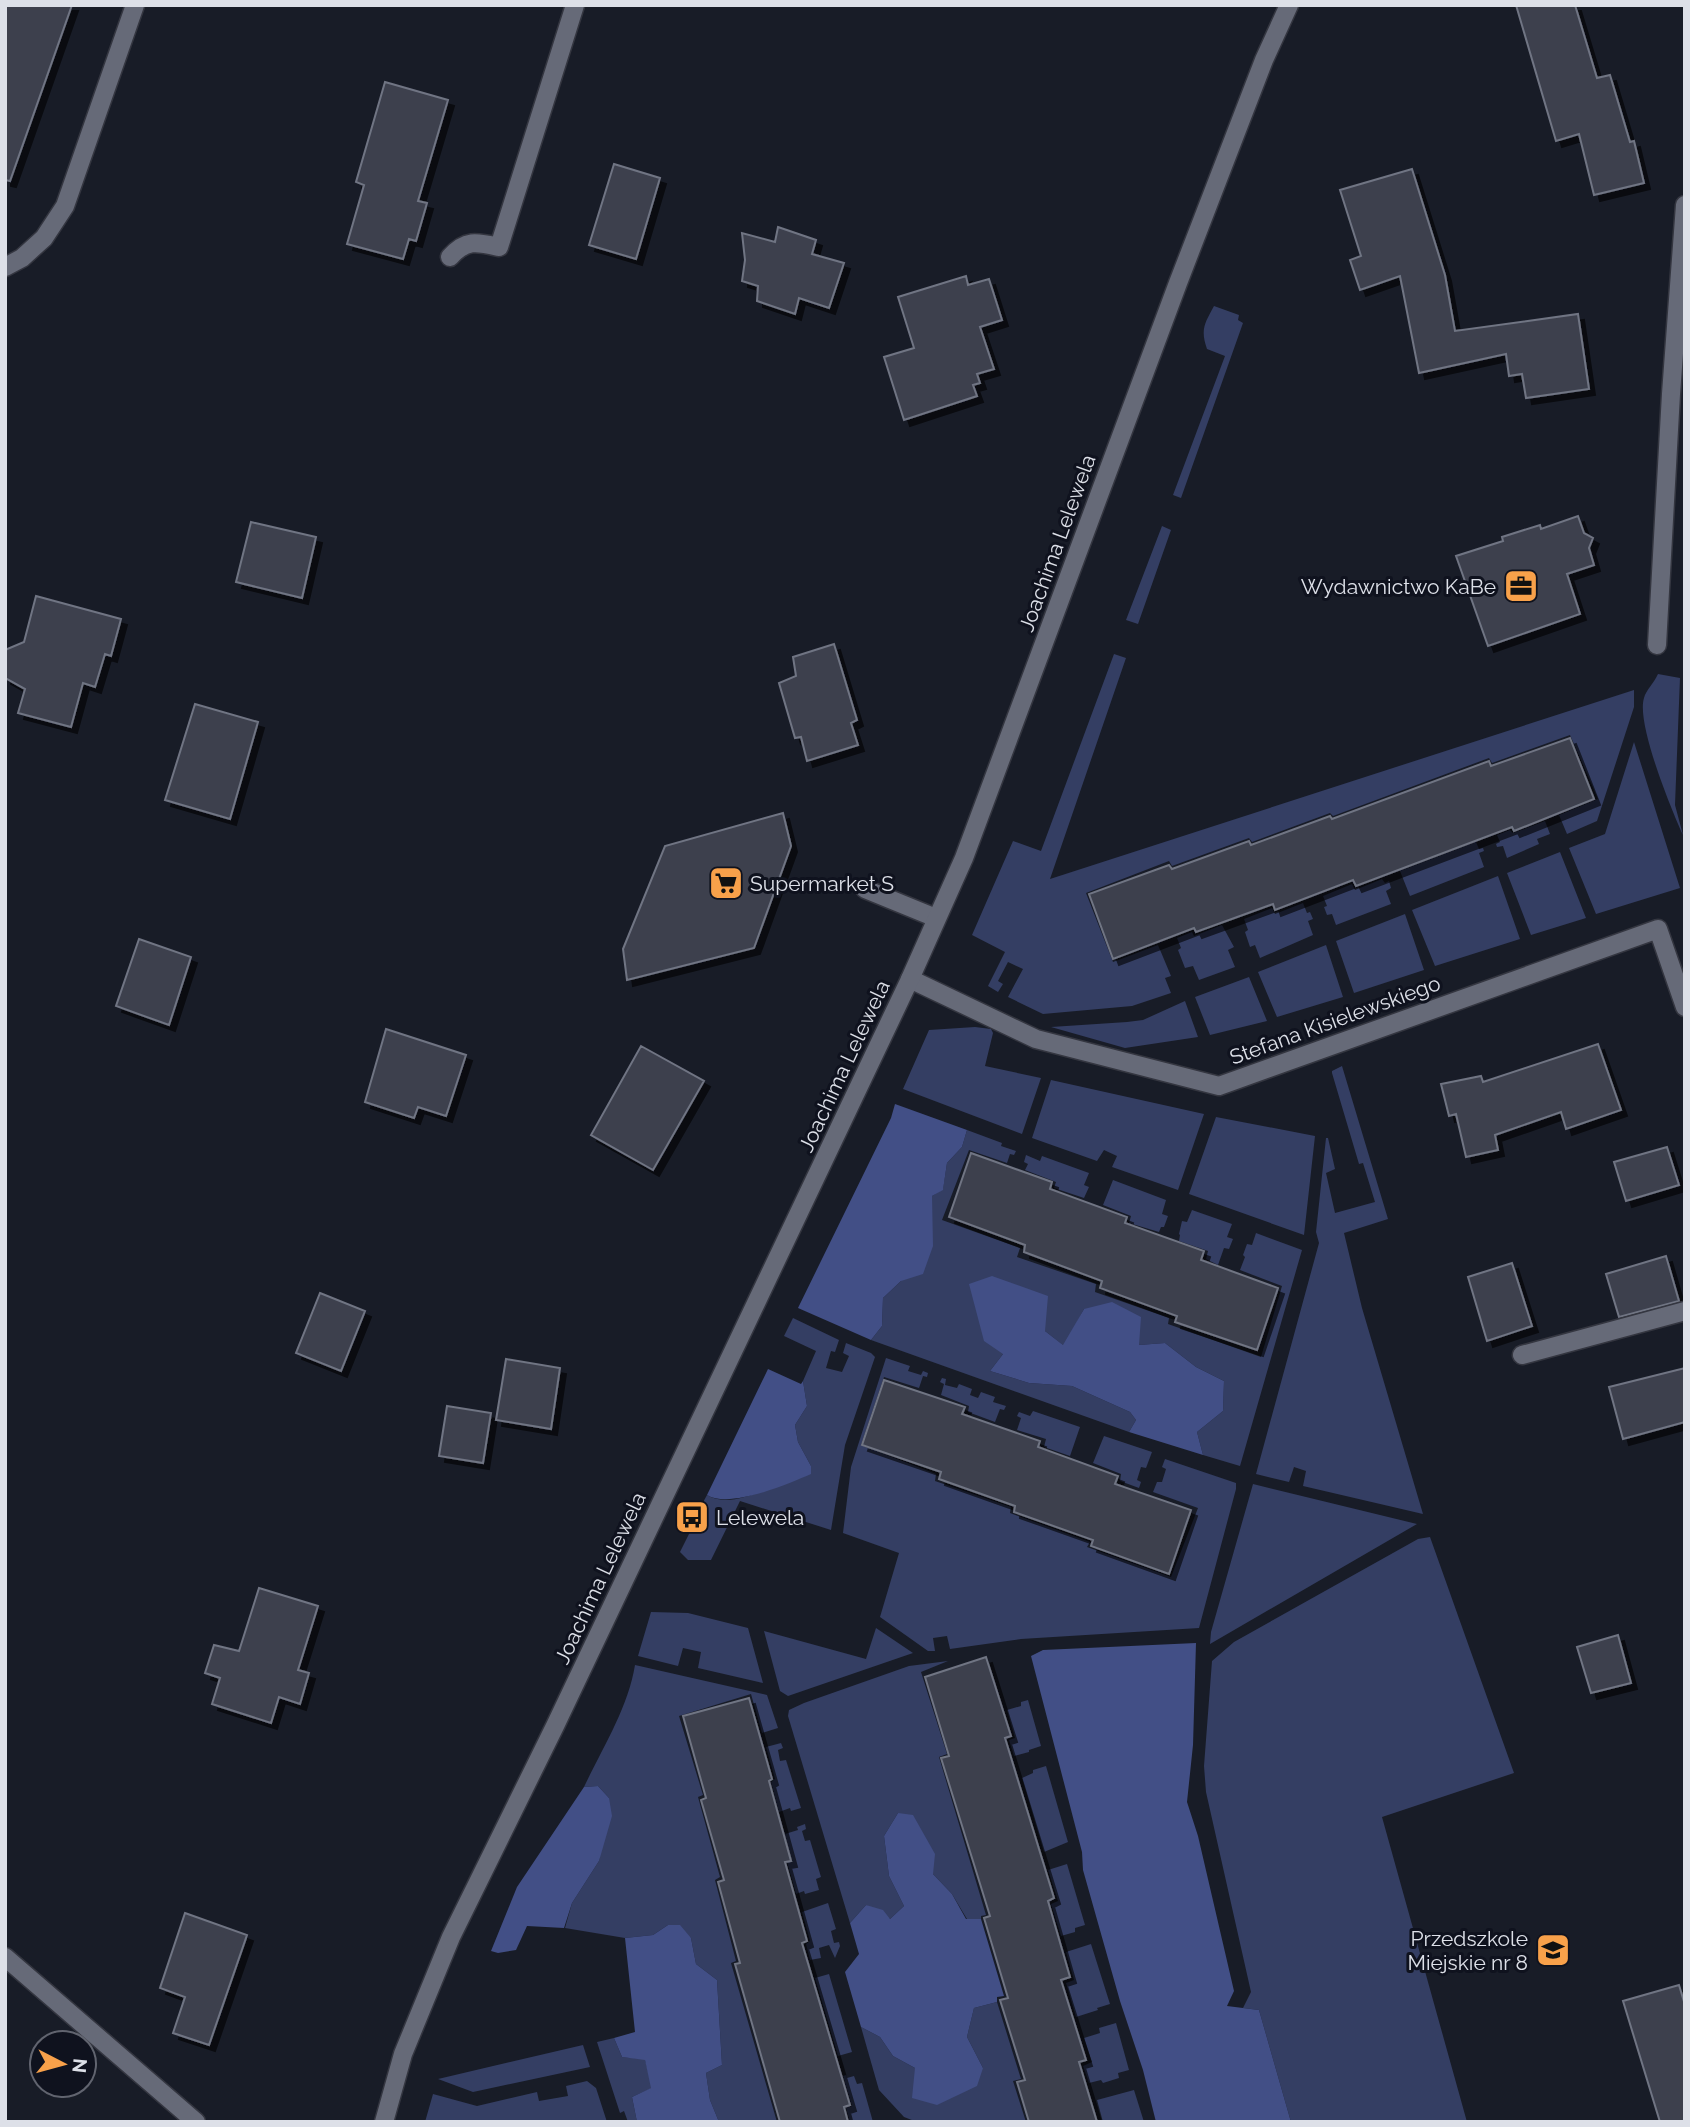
<svg xmlns="http://www.w3.org/2000/svg" width="1690" height="2127" font-family="Raleway,sans-serif">
  <style>
    .green { fill: #343e63 }
    .forest { fill: #424f86 }
    .building { fill: #3d414e; stroke: #707483; stroke-width: 2; filter: url(#shadow) }
    .lines { fill: none; stroke-linecap: round; stroke-linejoin: round }
    .service-casing { stroke: #343640; stroke-width: 21 }
    .minor-casing { stroke: #343640; stroke-width: 21 }
    .tertiary-casing { stroke: #343640; stroke-width: 21 }
    .service { stroke: #666a78; stroke-width: 18 }
    .minor { stroke: #666a78; stroke-width: 18 }
    .tertiary { stroke: #666a78; stroke-width: 18 }
    .labels { text-anchor: middle; dominant-baseline: central; stroke-width: 6; stroke-linejoin: round; paint-order: stroke }
    .street-label { font-size: 21px; fill: #dde0e8; stroke: #0f121e }
    .poi-label { font-size: 21px; fill: #dde0e8; stroke: #0f121e; text-anchor: end }
  </style>
  <defs>
    <filter id="shadow"><feDropShadow dx="6" dy="6" stdDeviation="0" flood-color="#0009"/></filter>
  </defs>
  <rect width="100%" height="100%" fill="#181c27"/>
  <!-- green -->
  <path class="green" d="M1214 306 1239 315 1238 320 1243 323 1181 498 1173 495 1225 356 1207 349C1200 329 1205 323 1214 306Z
    M1162 526 1171 530 1138 624 1126 620Z
    M1114 654 1126 658 1050 879 1634 690V707L1597 821 1567 834 1559 815 1598 799 1570 735 1492 763 1489 758 1333 816 1330 813 1252 842 1249 838 1172 866 1169 861 1086 893 1113 962 1158 945 1171 976 1165 978 1171 993 1132 1006 1043 1014 1008 997 1023 969 1008 962 998 981 1003 984 998 992 988 986 1005 952 972 935 1013 841 1041 851Z
    M1658 674 1680 678 1675 805 1683 835C1671 809 1636 723 1644 698 1646 690 1654 683 1658 674Z
    M1634 742 1680 888 1596 914 1569 848 1605 834Z
    M1545 821 1550 834 1537 839 1539 844 1507 858 1503 846 1497 847 1496 844 1500 842 1497 835 1510 830 1513 833Z
    M1476 842 1479 849 1483 848 1484 851 1479 853 1484 867 1410 896 1400 871Z
    M1560 852 1586 918 1531 935 1507 873Z
    M1498 876 1520 939 1435 966 1412 910Z
    M1382 879 1385 883 1389 881 1391 888 1386 891 1391 904 1336 925 1332 914 1327 915 1324 907 1327 906 1323 896 1352 884 1355 890Z
    M1303 903 1307 913 1310 912 1313 919 1308 921 1313 935 1260 958 1255 945 1250 947 1245 932 1248 930 1244 919 1272 908 1275 914Z
    M1405 914 1424 970 1354 993 1336 941Z
    M1222 925 1234 947 1228 950 1235 967 1199 980 1193 966 1185 968 1178 950 1181 948 1177 938 1192 932 1194 936Z
    M1326 945 1343 997 1277 1017 1258 972Z
    M1249 977 1267 1021 1210 1035 1195 997Z
    M1185 1001 1198 1037 1125 1048 1051 1027 1127 1022 1143 1020Z
    M975 1027 991 1029 993 1033 985 1066 1041 1078 1022 1134 903 1089 929 1030Z
    M1342 1066 1388 1219 1344 1233 1362 1308 1423 1514 1303 1486 1306 1471 1294 1467 1289 1482 1256 1474 1319 1243 1316 1232 1326 1138H1328L1335 1169 1326 1173 1335 1213 1375 1202 1363 1163 1359 1164 1332 1073V1071Z
    M1051 1080 1204 1114 1178 1190 1112 1167 1117 1156 1104 1150 1097 1161 1032 1138Z
    M1216 1117 1315 1136 1304 1235 1189 1194Z
    M967 1130 1002 1143 1001 1146 1016 1151 1014 1155 1010 1154 1007 1163 969 1150 942 1220 1020 1248 1017 1257 1096 1284 1095 1292 1169 1318 1168 1324 1261 1357 1282 1286 1240 1270 1245 1257 1243 1255 1247 1244 1252 1245 1256 1233 1302 1250 1240 1466 1203 1455 1197 1432 1223 1411 1224 1381 1196 1367 1165 1343 1139 1345 1084 1309 1064 1346 1045 1331 1003 1354 990 1371 1029 1383 1072 1386 1130 1412 1136 1420 1129 1432 871 1340 882 1326 883 1298 901 1281 931 1220 932 1196 943 1189 947 1163 962 1147Z
    M1026 1155 1040 1161 1042 1156 1089 1173 1084 1185 1089 1187 1084 1198 1054 1188 1056 1182 1025 1170 1028 1164 1024 1162Z
    M1113 1180 1166 1200 1162 1214 1168 1216 1164 1227H1161L1159 1232 1129 1223 1131 1216 1103 1205Z
    M1192 1210 1232 1224 1227 1237 1233 1239 1229 1249 1224 1248 1218 1265 1206 1259 1208 1251 1179 1241 1180 1235 1179 1234 1182 1221 1187 1222Z
    M793 1318 839 1340 835 1352 831 1351 826 1368 842 1372 849 1356 843 1353 846 1343 871 1353 875 1357 845 1445 831 1530 740 1501 711 1560H688L680 1552 692 1528H695L705 1508 701 1506 707 1495C735 1512 786 1479 811 1466L798 1442 795 1425 807 1406 803 1381 816 1351 784 1336Z
    M886 1358 910 1366 908 1371 921 1375 923 1371 928 1373 927 1377 923 1376 919 1388 884 1377 861 1445 936 1474 935 1481 1011 1507 1010 1513 1090 1542 1087 1547 1171 1577 1198 1508 1153 1492 1157 1482H1162L1166 1469 1162 1467 1165 1459 1236 1483V1489L1199 1628 1021 1639 950 1649 947 1636 933 1638 935 1651H928L880 1617 899 1553 843 1533 851 1467Z
    M942 1378 946 1379 945 1385 957 1388 959 1384 972 1389 970 1395 978 1398 981 1392 995 1397 993 1402 1006 1406 1004 1410 1000 1409 995 1422 968 1412 969 1406 941 1395 944 1384 940 1382Z
    M1033 1411 1080 1427 1070 1456 1044 1447 1046 1439 1017 1430 1021 1418 1017 1416 1019 1412 1030 1416Z
    M1104 1436 1152 1452 1146 1468 1141 1467 1137 1480 1141 1482 1139 1488 1120 1481 1121 1474 1093 1463Z
    M1253 1484 1417 1524 1210 1644 1211 1632Z
    M1430 1537 1514 1773 1382 1817 1467 2122H1291L1259 2010 1243 2008 1251 1992 1206 1792 1204 1766 1212 1661 1234 1642 1418 1539Z
    M651 1612 688 1613 748 1628 763 1683 698 1668 701 1652 683 1648 678 1666 638 1656Z
    M876 1628 913 1653 788 1696 780 1691 764 1631 866 1659Z
    M948 1661 921 1672 947 1754 939 1757 986 1915 981 1916V1919H967L952 1894 933 1874 898 1813 884 1836 889 1876 904 1906 890 1919 866 1905 850 1923 788 1716 789 1710 804 1703 909 1666Z
    M635 1665 767 1695 778 1728 762 1733 751 1694 679 1716 703 1795 698 1797 720 1877 715 1880 736 1961 731 1963 777 2122H719L710 2100 706 2073 722 2065 717 1980 696 1964 691 1938 668 1925 653 1935 625 1938 565 1928 572 1903 599 1861 609 1798 598 1786 584 1787C603 1747 628 1708 635 1665Z
    M1028 1700 1041 1746 1029 1750V1752L1014 1756 1009 1740 1015 1738 1007 1710 1021 1706V1702Z
    M781 1743 783 1748 778 1750 780 1761 786 1760 801 1808 791 1811 790 1808 779 1812 771 1782 775 1779 766 1747Z
    M1046 1766 1068 1842 1044 1852 1022 1778 1033 1773V1770Z
    M805 1824 806 1829 802 1831 805 1841 810 1840 821 1877 816 1879 819 1890 805 1894 804 1891 796 1894 787 1862 792 1861 785 1834 798 1830 797 1827Z
    M1067 1864 1085 1925 1075 1928V1932L1061 1936 1051 1904 1058 1901 1048 1870Z
    M828 1903 836 1929 831 1931 834 1943 839 1942 840 1946 835 1958 829 1945 819 1948 821 1958 810 1960 806 1944 810 1941 802 1912Z
    M1091 1944 1110 2004 1097 2008 1098 2010 1076 2017 1066 1983 1074 1980 1066 1952Z
    M829 1974 852 2052 838 2056 815 1978Z
    M997 2002 1021 2079 1013 2081 1026 2122H917L904 2117 879 2090 861 2027 880 2037 893 2056 915 2068H983L967 2037 974 2008Z
    M1116 2023 1129 2070 1118 2073 1119 2078 1103 2083 1101 2080 1089 2083 1083 2066 1092 2062 1084 2038 1100 2033 1099 2028Z
    M614 2038 622 2057 645 2059 652 2088 632 2097 637 2122H628L624 2111 620 2113 597 2042Z
    M583 2045 590 2067 473 2092 438 2079Z
    M846 2075 847 2078 854 2076 857 2084 862 2083 873 2122H850L846 2108 852 2106 843 2076Z
    M587 2081 596 2088 607 2122H425L433 2094 477 2106 537 2092 539 2101 568 2096 566 2086Z
    M1134 2090 1144 2122H1103L1097 2100Z"/>
  <!-- forest -->
  <path class="forest" d="M895 1104 967 1130 962 1147 947 1163 943 1190 932 1196 933 1246 923 1274 901 1281 883 1298 882 1326 871 1340 798 1308 891 1118Z
    M992 1276 1048 1296 1045 1331 1063 1345 1084 1309 1112 1302 1141 1317 1139 1345 1165 1343 1196 1367 1224 1381 1223 1411 1197 1432 1203 1455 1129 1432 1136 1420 1130 1412 1072 1386 1029 1383 990 1371 1003 1354 984 1341 969 1284Z
    M768 1369 801 1384 803 1381 807 1406 795 1425 798 1442 811 1466V1474C788 1484 730 1509 707 1495Z
    M1196 1643 1193 1745 1187 1802 1198 1836 1234 1991 1227 2006 1259 2010 1291 2122H1156L1143 2070 1120 2001 1083 1870 1082 1852 1031 1656 1043 1650Z
    M598 1786 609 1798 612 1816 599 1861 572 1903 564 1928 527 1926 516 1950 498 1953 491 1951 517 1887 584 1787Z
    M898 1813 913 1815 935 1854 933 1874 952 1894 966 1919H981L1004 1996 997 1997V2002L974 2008 967 2037 983 2068 977 2086 937 2105 912 2098 915 2068 893 2056 880 2037 861 2027 845 1972 859 1954 850 1923 866 1905 883 1910 890 1919 904 1906 889 1876 884 1836Z
    M668 1925H680L691 1938 696 1964 717 1980 722 2065 706 2073 710 2100 719 2122H637L632 2097 651 2088 645 2060 622 2057 614 2038 635 2032 625 1938 653 1935Z"/>
  <!-- building -->
  <path class="building" d="M5 5H72L10 181 5 180Z
    M1516 5H1575L1597 78 1610 75 1630 142 1634 141 1644 183 1594 195 1579 134 1556 141Z
    M385 82 448 100 418 201 427 203 416 241 409 239 403 259 347 244 364 185 356 182Z
    M614 164 660 178 636 259 589 245Z
    M1412 169 1445 275 1455 331 1578 314 1589 389 1526 398 1522 374 1509 376 1506 354 1419 373 1400 276 1360 290 1350 260 1361 256 1340 190Z
    M778 227 816 240 812 254 844 263 829 308 799 298 795 314 757 301 758 286 742 281 745 260 742 233 775 242Z
    M966 276 968 285 989 279 1002 320 980 327 994 369 977 374 980 383 973 385 977 396 904 420 884 357 914 348 898 297Z
    M1578 516 1584 533 1593 538 1589 548 1594 565 1567 574 1580 614 1488 646 1456 556 1503 541 1502 537 1540 525 1541 529Z
    M251 522 316 537 302 598 236 582Z
    M36 596 121 619 111 656 105 654 95 687 83 683 71 727 18 713 25 689 5 678V650L24 642Z
    M834 644 857 720 851 723 858 745 807 761 801 737 795 738 779 683 796 676 793 657Z
    M195 704 258 722 230 819 165 800Z
    M1570 738 1594 799 1514 831 1512 827 1356 886 1353 880 1275 910 1273 904 1196 932 1194 928 1113 959 1089 894 1169 865 1172 869 1249 841 1251 845 1330 816 1332 819 1489 761 1491 766Z
    M783 813 791 846 754 948 627 980 623 949 665 846Z
    M139 939 191 957 169 1025 116 1006Z
    M386 1029 466 1055 446 1116 418 1107 414 1118 365 1102Z
    M1598 1044 1621 1110 1566 1129 1561 1112 1495 1135 1498 1150 1466 1157 1456 1114 1449 1116 1441 1084 1481 1076 1483 1082Z
    M641 1046 704 1081 653 1170 591 1135Z
    M1667 1147 1679 1185 1626 1201 1614 1162Z
    M971 1153 1052 1182 1050 1189 1127 1217 1125 1223 1204 1251 1201 1260 1278 1288 1257 1350 1175 1322 1177 1316 1100 1288 1102 1281 1024 1252 1025 1245 949 1217Z
    M1666 1256 1679 1301 1619 1317 1606 1274Z
    M1512 1263 1532 1326 1487 1341 1468 1277Z
    M320 1293 365 1311 341 1371 296 1353Z
    M506 1359 560 1368 551 1429 496 1420Z
    M1685 1368V1422L1623 1439 1609 1387Z
    M884 1380 965 1407 962 1414 1040 1441 1038 1447 1118 1476 1115 1484 1191 1510 1169 1574 1091 1546 1093 1540 1014 1512 1015 1506 939 1479 941 1472 862 1445Z
    M447 1406 491 1413 483 1463 439 1456Z
    M259 1588 318 1606 298 1670 309 1673 300 1704 279 1697 271 1723 212 1704 220 1678 205 1673 214 1645 239 1651Z
    M1618 1635 1631 1683 1591 1693 1577 1647Z
    M986 1657 1011 1736 1005 1738 1054 1898 1048 1901 1070 1977 1061 1980 1086 2060 1079 2062 1097 2122H1029L1017 2082 1025 2080 1000 2000 1008 1998 984 1918 990 1916 941 1758 949 1756 925 1677Z
    M749 1698 772 1779 769 1781 791 1861 785 1862 807 1941 802 1943 850 2105 844 2107 848 2122H780L735 1964 740 1963 718 1882 724 1880 701 1800 706 1798 683 1716Z
    M185 1913 247 1935 209 2045 173 2033 185 1997 160 1988Z
    M1679 1985 1685 2005V2122H1660L1623 2001Z"/>
  <g class="lines">
    <!-- service casing -->
    <g class="service-casing">
      <path id="service" d="M450 257C466 239 477 242 499 247L575 5
        M5 267 22 258 44 238 65 206 135 5
        M1657 645 1671 394 1685 205
        M865 889 936 918
        M1522 1355 1685 1311
        M5 1957 196 2122"/>
    </g>
    <!-- minor casing -->
    <g class="minor-casing">
      <path id="minor" d="M910 979 1036 1039 1219 1086 1658 929 1685 1007"/>
    </g>
    <!-- tertiary casing -->
    <g class="tertiary-casing">
      <path id="tertiary" d="M384 2122 403 2054 451 1937 555 1726 910 979 964 858 1178 283 1264 60 1289 5"/>
    </g>
    <!-- service -->
    <use href="#service" class="service"/>
    <!-- minor -->
    <use href="#minor" class="minor"/>
    <!-- tertiary -->
    <use href="#tertiary" class="tertiary"/>
  </g>
  <!-- icons -->
  <defs>
    <g id="office-square" transform="scale(1.75)"><rect x="-9" y="-9" width="18" height="18" rx="4" fill="#f8a14a" stroke="#0f121e"/><path d="M-6-3h4V-5.5h4V-3h4V5H-6ZM-1-4.5V-3h2v-1.5ZM-6 0V1H6V0Z" fill="#111"/></g>
    <g id="supermarket-square" transform="scale(1.75)"><rect x="-9" y="-9" width="18" height="18" rx="4" fill="#f8a14a" stroke="#0f121e"/><path d="M-6-5.5h2.5l.6 2H6L4.5 2H-2.5L-4.4-4H-6ZM-1.5 3.2a1.3 1.3 0 1 0 .1 0ZM3 3.2a1.3 1.3 0 1 0 .1 0Z" fill="#111"/></g>
    <g id="bus-square" transform="scale(1.75)"><rect x="-9" y="-9" width="18" height="18" rx="4" fill="#f8a14a" stroke="#0f121e"/><path d="M-5-6H5V4H4V6H2V4H-2V6H-4V4H-5ZM-3.5-4V0h7V-4ZM-3.5 1.2v1.5H-2V1.2ZM2 1.2v1.5H3.5V1.2Z" fill="#111"/></g>
    <g id="school-square" transform="scale(1.75)"><rect x="-9" y="-9" width="18" height="18" rx="4" fill="#f8a14a" stroke="#0f121e"/><path d="M0-5L7-2L0 1L-7-2ZM-4 1L0 2.5L4 1V4Q0 6-4 4Z" fill="#111"/></g>
  </defs>
  <g fill-rule="evenodd">
    <use href="#office-square" x="1521" y="586"/>
    <use href="#supermarket-square" x="726" y="883"/>
    <use href="#bus-square" x="692" y="1517"/>
    <use href="#school-square" x="1553" y="1950"/>
  </g>
  <g class="labels">
    <!-- street labels -->
    <g class="street-label">
      <text transform="translate(1057 543) rotate(-70)">Joachima Lelewela</text>
      <text transform="translate(1335 1020) rotate(-20)">Stefana Kisielewskiego</text>
      <text transform="translate(844 1066) rotate(-65)">Joachima Lelewela</text>
      <text transform="translate(600 1578) rotate(-65)">Joachima Lelewela</text>
    </g>
    <!-- poi labels -->
    <g class="poi-label">
      <text x="1496" y="586">Wydawnictwo KaBe</text>
      <text x="750" y="883" text-anchor="start">Supermarket S</text>
      <text x="716" y="1517" text-anchor="start">Lelewela</text>
      <text x="1528" y="1938">Przedszkole<tspan x="1528" dy="24">Miejskie nr 8</tspan></text>
    </g>
  </g>
  <!-- border -->
  <rect width="1690" height="2127" fill="none" stroke="#dde0e8" stroke-width="14"/>
  <!-- north arrow -->
  <g transform="translate(63 2064) rotate(96)"><circle r="33" fill="#0f121e" stroke="#61646f" stroke-width="2"/>
  <path d="M0-5L12 26L0 18L-12 26Z" fill="#f8a14a"/>
  <text y="-10" font-size="19" font-weight="bold" text-anchor="middle" fill="#dde0e8">N</text>
  </g>
</svg>
